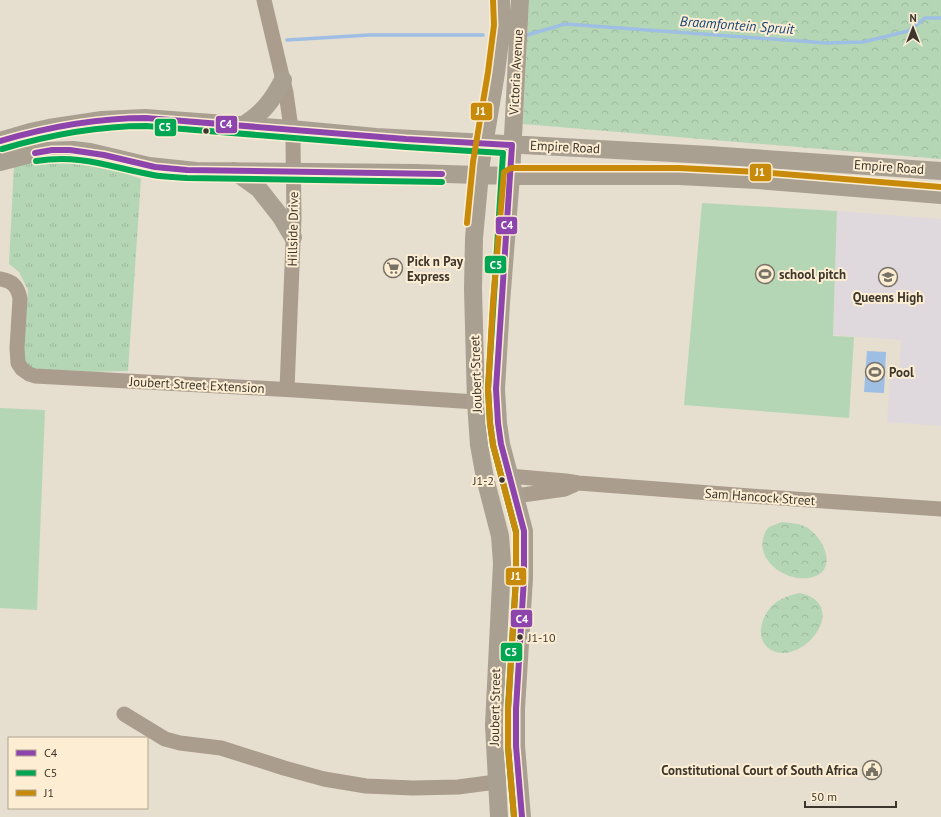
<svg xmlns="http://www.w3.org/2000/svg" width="941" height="817" font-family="'PT Sans',sans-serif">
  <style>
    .education { fill: #dfd9de }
    .grass { fill: url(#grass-tufts) }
    .forest { fill: url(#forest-crowns) }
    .pitch { fill: #b5d6b5 }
    .water { fill: #9fbee3 }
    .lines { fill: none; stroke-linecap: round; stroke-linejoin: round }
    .stream { stroke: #9fbee3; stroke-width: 3.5 }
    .minor { stroke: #aa9d8e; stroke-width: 15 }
    .major { stroke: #aaa091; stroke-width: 18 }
    .bus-1-casing { stroke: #fdeed3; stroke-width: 9 }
    .bus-2-casing { stroke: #fdeed3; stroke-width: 9 }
    .bus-3-casing { stroke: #fdeed3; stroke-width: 9 }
    .bus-1 { stroke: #8e44ad; stroke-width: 6 }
    .bus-2 { stroke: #00a651; stroke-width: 6 }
    .bus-3 { stroke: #c88a0b; stroke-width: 6 }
    .bus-dot { fill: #3c362c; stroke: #fdeed3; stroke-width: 1.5 }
    .labels { text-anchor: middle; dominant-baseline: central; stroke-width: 4; stroke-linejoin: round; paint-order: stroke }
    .bus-label { font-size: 12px; fill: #3c362c; stroke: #fdeed3; text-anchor: end }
    .street-label { font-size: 13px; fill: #3c362c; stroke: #fdeed3 }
    .poi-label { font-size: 13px; font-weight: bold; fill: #3c362c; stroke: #fdeed3; text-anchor: start }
    .water-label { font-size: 14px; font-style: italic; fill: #114378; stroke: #fdeed3 }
    .line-badge { stroke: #fdeed3; stroke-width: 1.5 }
    .badge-label { font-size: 11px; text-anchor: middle; font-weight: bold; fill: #fff }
  </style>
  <defs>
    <pattern id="grass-tufts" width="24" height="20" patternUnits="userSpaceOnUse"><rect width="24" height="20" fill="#b5d6b5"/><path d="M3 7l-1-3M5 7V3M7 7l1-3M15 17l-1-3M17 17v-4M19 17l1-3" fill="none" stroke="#9db89c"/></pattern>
    <pattern id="forest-crowns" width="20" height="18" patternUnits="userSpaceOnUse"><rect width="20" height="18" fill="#b5d6b5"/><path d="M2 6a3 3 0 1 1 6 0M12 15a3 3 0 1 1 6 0" fill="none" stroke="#9db89c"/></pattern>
  </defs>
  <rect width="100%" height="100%" fill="#e6decf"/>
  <!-- education -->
  <path class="education" d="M837 211 941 219V426L887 422 890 375 899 373 901 340 833 335Z"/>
  <!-- grass -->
  <path class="grass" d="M42 158H71L104 166 141 179 128 371 41 373 22 364 28 290 19 272 9 264 14 164Z"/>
  <!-- forest -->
  <path class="forest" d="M529 0H941V159L523 124Z
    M782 522C790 523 799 523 806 527 821 535 837 564 818 575 795 587 757 565 763 539 764 535 765 531 768 528 772 525 778 524 782 522Z
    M800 593C851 604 804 667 771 650 754 640 761 616 773 605 780 598 791 595 800 593Z"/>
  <!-- pitch -->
  <path class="pitch" d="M702 203 837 211 833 336 854 337 849 418 684 405Z
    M0 408 45 410 37 610 0 608Z"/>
  <!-- water -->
  <path class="water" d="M867 351 886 352 884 393 864 392Z"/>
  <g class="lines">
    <!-- stream -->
    <path class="stream" d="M527 35 565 24 826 43 863 42 908 31 925 18H941
      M287 40 369 35H483"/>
    <!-- minor -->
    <path class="minor" d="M264 0 286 93 293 142 294 218 287 389
      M0 279C12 281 18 286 20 299L17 348 18 363 22 369 29 374 35 376 295 390 476 402
      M509 476 566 481 578 483 750 496 941 509
      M515 496 565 489 574 485
      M124 714 165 739 180 743 221 748 284 768 324 779 366 786 413 788 458 787 496 782"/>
    <!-- major -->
    <path class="major" d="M520 0 511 176 501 303 496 389 498 423 501 444 524 531V578L516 709V746L522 817
      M242 126C263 113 272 101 283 80
      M0 141 30 132 49 128 102 120 145 118 291 129 376 137 709 155 941 171
      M0 162 42 151 73 150 90 152 149 166 196 171 415 173 511 176H679L757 180 941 195
      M234 171 259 189 281 217 293 237
      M499 817 494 725 502 563 500 536 485 478 479 445 476 402 473 289 474 238 481 163 496 73 502 25 501 0"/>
    <!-- bus-1 casing -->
    <g class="bus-1-casing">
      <path id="bus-1" d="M0 141C48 127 96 118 146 118L406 139 512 145 496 389 498 423 501 444 524 531V578L516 709V746L522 817
        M35 153 52 150H70L104 155 155 167 187 170 442 174"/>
    </g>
    <!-- bus-2 casing -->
    <g class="bus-2-casing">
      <path id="bus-2" d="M2 149C49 135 96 126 146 126L406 147 503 153 488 389 490 423 493 445 516 532V578L508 709V747L514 817
        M36 161C81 154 110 167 153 175 164 177 175 177 187 178L442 182"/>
    </g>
    <!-- bus-3 casing -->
    <g class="bus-3-casing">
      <path id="bus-3" d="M467 223 473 162 488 72 494 25 493 0
        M514 817 508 747V709L516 578V532L493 445 490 423 488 389 493 302 504 172 511 168H679L758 172 941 187"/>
    </g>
    <!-- bus-1 -->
    <use href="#bus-1" class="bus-1"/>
    <!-- bus-2 -->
    <use href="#bus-2" class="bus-2"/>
    <!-- bus-3 -->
    <use href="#bus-3" class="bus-3"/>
  </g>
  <!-- icons -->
  <defs>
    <g id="supermarket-ring" transform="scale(1)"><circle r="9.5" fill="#fdeed3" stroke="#787165" stroke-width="1.5"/><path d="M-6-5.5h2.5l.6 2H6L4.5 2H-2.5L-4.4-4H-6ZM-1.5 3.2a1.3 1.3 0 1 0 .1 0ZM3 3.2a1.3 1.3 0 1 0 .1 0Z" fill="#787165"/></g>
    <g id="stadium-ring" transform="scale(1)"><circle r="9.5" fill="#fdeed3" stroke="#787165" stroke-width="1.5"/><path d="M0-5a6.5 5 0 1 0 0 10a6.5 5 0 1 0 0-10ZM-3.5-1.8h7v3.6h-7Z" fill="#787165"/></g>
    <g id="school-ring" transform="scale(1)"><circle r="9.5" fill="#fdeed3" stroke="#787165" stroke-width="1.5"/><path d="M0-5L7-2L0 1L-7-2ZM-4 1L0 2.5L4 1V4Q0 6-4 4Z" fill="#787165"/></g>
    <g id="civic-ring" transform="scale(1)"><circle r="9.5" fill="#fdeed3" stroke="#787165" stroke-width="1.5"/><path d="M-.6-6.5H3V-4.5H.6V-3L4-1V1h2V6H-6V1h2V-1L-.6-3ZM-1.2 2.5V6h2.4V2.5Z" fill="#787165"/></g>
  </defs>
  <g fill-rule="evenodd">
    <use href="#supermarket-ring" x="393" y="268"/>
    <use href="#stadium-ring" x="765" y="274"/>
    <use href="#school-ring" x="888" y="277"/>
    <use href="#stadium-ring" x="875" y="372"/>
    <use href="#civic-ring" x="872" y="770"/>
  </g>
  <!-- markers -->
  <g class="bus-dot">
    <circle cx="206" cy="131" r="3.5"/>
    <circle cx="502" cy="480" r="3.5"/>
    <circle cx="520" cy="637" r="3.5"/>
  </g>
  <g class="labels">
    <!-- bus labels -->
    <g class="bus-label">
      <text x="494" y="480">J1-2</text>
      <text x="528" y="637" text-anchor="start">J1-10</text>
    </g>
    <!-- street labels -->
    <g class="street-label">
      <text transform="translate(516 72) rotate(-87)">Victoria Avenue</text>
      <text transform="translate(565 147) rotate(3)">Empire Road</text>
      <text transform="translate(889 167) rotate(4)">Empire Road</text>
      <text transform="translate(293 229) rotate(-89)">Hillside Drive</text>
      <text transform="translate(476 374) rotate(-92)">Joubert Street</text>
      <text transform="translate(197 385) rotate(3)">Joubert Street Extension</text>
      <text transform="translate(760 497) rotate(4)">Sam Hancock Street</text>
      <text transform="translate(495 707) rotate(-89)">Joubert Street</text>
    </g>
    <!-- poi labels -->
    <g class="poi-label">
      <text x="407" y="261">Pick n Pay<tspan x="407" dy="15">Express</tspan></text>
      <text x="779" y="274">school pitch</text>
      <text x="888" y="297" text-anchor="middle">Queens High</text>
      <text x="889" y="372">Pool</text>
      <text x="858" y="770" text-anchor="end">Constitutional Court of South Africa</text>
    </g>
    <!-- water labels -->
    <g class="water-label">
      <text transform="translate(737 25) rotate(4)">Braamfontein Spruit</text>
    </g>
  </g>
  <g class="line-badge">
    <rect x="470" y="102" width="23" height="19" rx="4" fill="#c88a0b"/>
    <rect x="215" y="115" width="23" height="19" rx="4" fill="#8e44ad"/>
    <rect x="154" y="118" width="23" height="19" rx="4" fill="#00a651"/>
    <rect x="749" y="163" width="23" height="19" rx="4" fill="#c88a0b"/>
    <rect x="495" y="216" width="23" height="19" rx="4" fill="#8e44ad"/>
    <rect x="484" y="255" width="23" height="19" rx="4" fill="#00a651"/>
    <rect x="505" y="567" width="22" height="19" rx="4" fill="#c88a0b"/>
    <rect x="510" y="609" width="23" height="19" rx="4" fill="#8e44ad"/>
    <rect x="500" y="642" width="23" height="20" rx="4" fill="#00a651"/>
  </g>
  <g class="badge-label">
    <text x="481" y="115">J1</text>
    <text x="226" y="128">C4</text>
    <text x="165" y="131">C5</text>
    <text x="760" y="176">J1</text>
    <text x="507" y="229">C4</text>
    <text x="496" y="269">C5</text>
    <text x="516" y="580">J1</text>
    <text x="522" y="623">C4</text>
    <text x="511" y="656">C5</text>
  </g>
  <!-- legend -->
  <rect x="8" y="737" width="140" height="72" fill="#fdeed3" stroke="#b0a490"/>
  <rect x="16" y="750" width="20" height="6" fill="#8e44ad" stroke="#b0a490"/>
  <text x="44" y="757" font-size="12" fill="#3c362c">C4</text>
  <rect x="16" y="770" width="20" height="6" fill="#00a651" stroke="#b0a490"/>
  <text x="44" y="777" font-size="12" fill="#3c362c">C5</text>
  <rect x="16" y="790" width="20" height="6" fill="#c88a0b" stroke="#b0a490"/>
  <text x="44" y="797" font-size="12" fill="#3c362c">J1</text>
  <!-- north arrow -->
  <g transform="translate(913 28)" stroke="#fdeed3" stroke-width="3" paint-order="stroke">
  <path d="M0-3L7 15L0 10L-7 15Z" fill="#3c362c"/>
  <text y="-6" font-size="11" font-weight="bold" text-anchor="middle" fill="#3c362c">N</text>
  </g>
  <!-- scale -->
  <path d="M805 801v6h91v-6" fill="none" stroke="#3c362c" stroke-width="2"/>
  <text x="811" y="801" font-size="12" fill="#3c362c" stroke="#fdeed3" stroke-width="3" paint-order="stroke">50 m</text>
</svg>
